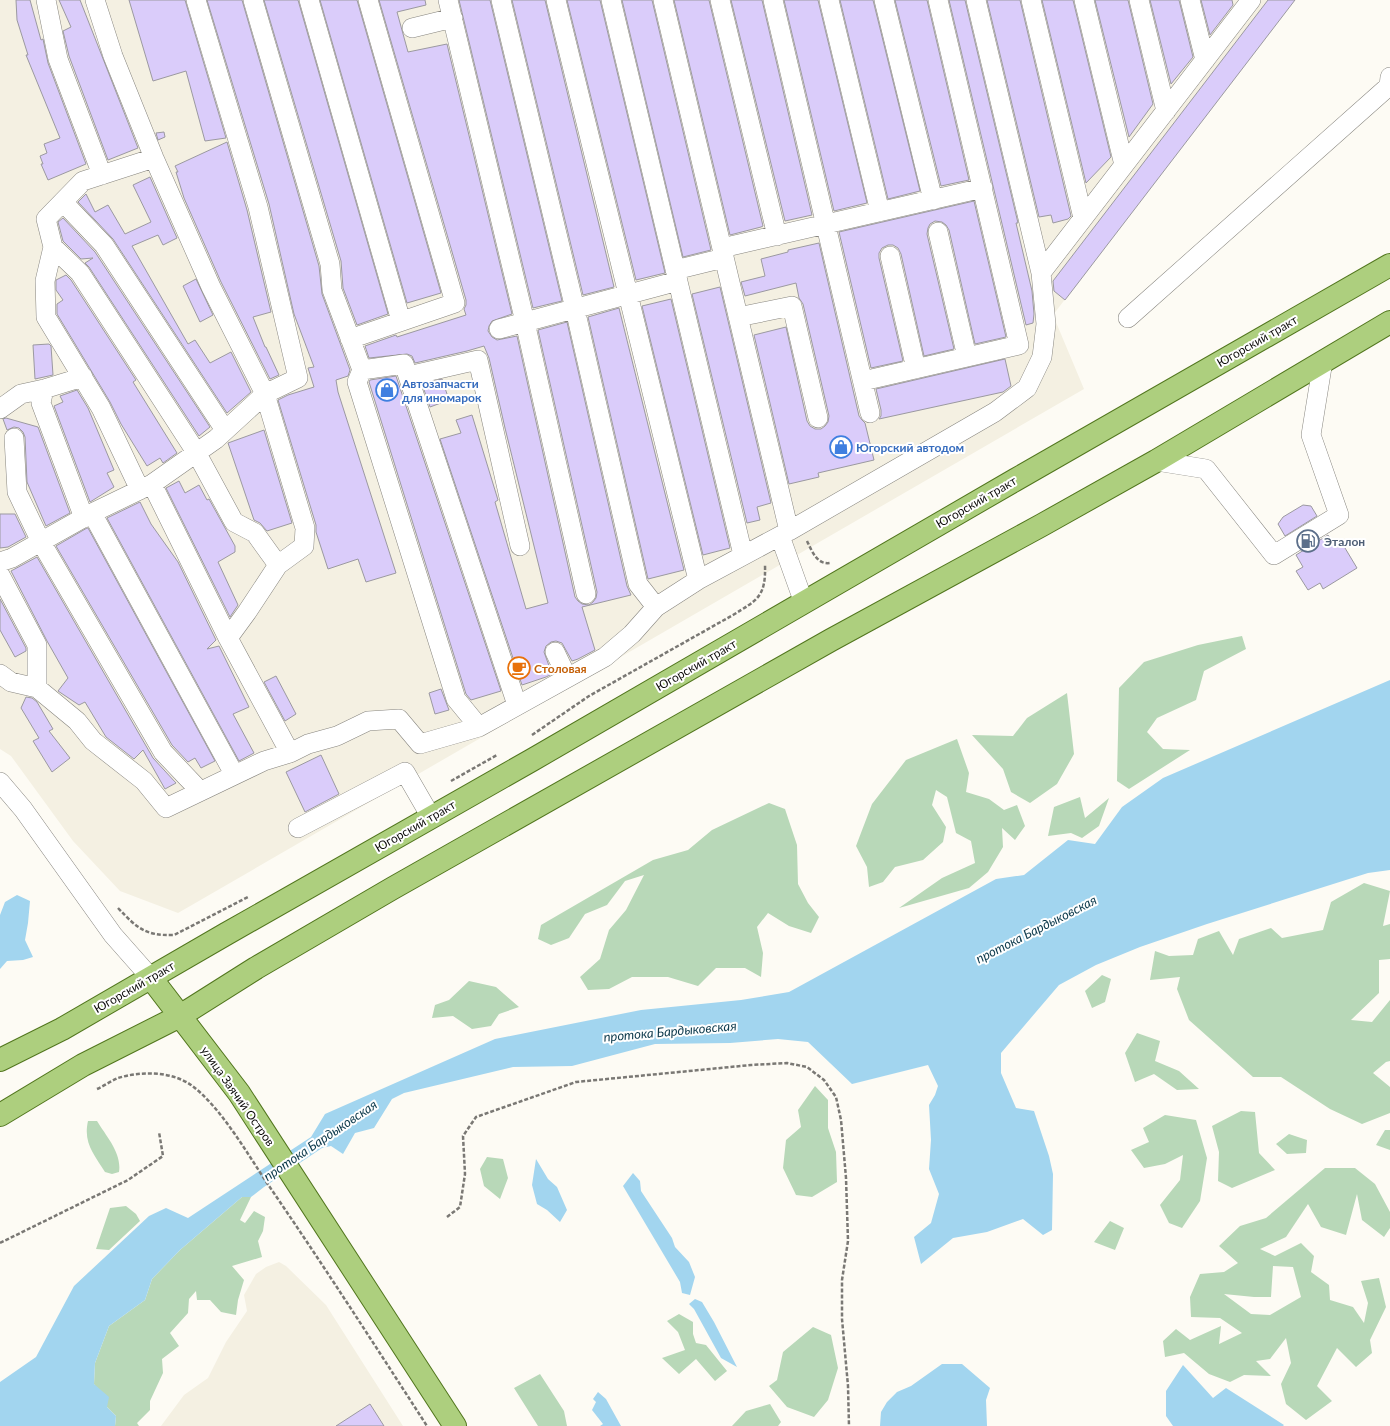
<svg xmlns="http://www.w3.org/2000/svg" width="1390" height="1426" font-family="Lato,sans-serif">
  <style>
    .built { fill: #f4f0e2 }
    .green { fill: #b8d8b8; fill-rule: evenodd }
    .water { fill: #a2d5ef }
    .building { fill: #daccfa; stroke: #9b99a0 }
    .lines { fill: none; stroke-linecap: round; stroke-linejoin: round }
    .minor-casing { stroke: #87857f; stroke-width: 20 }
    .major-casing { stroke: #52761e; stroke-width: 24 }
    .path { stroke: #7a7874; stroke-width: 2.5; stroke-dasharray: 4 2; stroke-linecap: butt }
    .minor { stroke: #fff; stroke-width: 19 }
    .major { stroke: #adcf7e; stroke-width: 22 }
    .labels { text-anchor: middle; dominant-baseline: central; stroke-width: 4; stroke-linejoin: round; paint-order: stroke }
    .street-label { font-size: 12px; fill: #0e0d0b; stroke: #fff }
    .shop-label { font-size: 12px; font-weight: bold; fill: #366cbe; stroke: #fff; text-anchor: start }
    .service-label { font-size: 12px; font-weight: bold; fill: #4e5e75; stroke: #fff; text-anchor: start }
    .food-label { font-size: 12px; font-weight: bold; fill: #c56008; stroke: #fff; text-anchor: start }
    .water-label { font-size: 13px; font-style: italic; fill: #0c394b; stroke: #fff }
  </style>
  <rect width="100%" height="100%" fill="#fdfbf4"/>
  <!-- built -->
  <path class="built" d="M0 0H1295L1053 315 1084 389 178 913 120 891 73 841 11 756 0 749Z
    M279 1262 286 1266 326 1305 403 1426H161L184 1395 208 1378 226 1342 247 1311 244 1295 256 1274 266 1267Z"/>
  <!-- green -->
  <path class="green" d="M1242 636 1246 649 1204 671 1196 700 1157 718 1147 732 1163 749 1190 750 1129 789 1117 781 1119 688 1144 662 1198 645Z
    M1067 693 1074 754 1057 784 1030 803 1011 792 1003 769 972 735 1013 736 1027 718Z
    M957 739 969 773 966 792 989 799 1004 810 1017 805 1025 826 1015 840 1002 828 1003 847 988 872 969 888 899 908 942 878 975 863 971 841 956 833 947 797 936 790 932 805 946 827 943 842 923 860 895 867 883 882 869 887 867 867 856 846 872 804 906 760Z
    M1080 797 1085 818 1109 798 1099 826 1082 838 1071 833 1048 836 1054 807Z
    M769 803 785 809 797 845 798 884 808 903 819 917 811 933 789 926 768 913 757 927 763 953 761 977 745 968H716L698 986 668 977H632L609 989 588 990 580 977 600 959 609 930 626 910 644 875 625 881 607 905 585 914 569 938 551 945 538 939 541 925 653 860 688 850 712 830Z
    M1364 883 1390 891 1383 926 1390 924V959L1379 960V993L1351 1020 1372 1022 1390 1000V1061L1386 1062 1373 1073 1390 1087V1113L1362 1124 1330 1109 1281 1077H1253L1189 1020 1177 989 1180 977 1150 980 1155 951 1169 956 1193 955 1198 939 1219 931 1233 955 1239 939 1271 928 1282 938 1323 930 1331 902Z
    M1102 975 1111 979 1105 1002 1092 1008 1085 991Z
    M469 981 496 987 519 1007 499 1014 491 1026 472 1029 453 1016 432 1018 435 1005 449 1000Z
    M1137 1033 1160 1041 1155 1061 1179 1071 1199 1089 1177 1090 1154 1074 1135 1082 1125 1053Z
    M815 1086 828 1100V1128L836 1152 837 1182 812 1197 796 1195 783 1168 786 1140 801 1127 798 1110Z
    M1241 1111 1255 1112 1259 1153 1275 1170 1232 1188 1218 1181 1219 1152 1212 1126Z
    M1165 1115 1196 1120 1207 1158 1200 1201 1182 1228 1169 1223 1160 1205 1180 1180 1183 1155 1165 1164 1144 1168 1131 1150 1149 1142 1143 1128Z
    M88 1121H97C106 1136 122 1153 119 1172L112 1174 105 1172C94 1154 83 1143 88 1121Z
    M1385 1130H1390V1150L1376 1145Z
    M1289 1134 1307 1140 1306 1153 1287 1154 1276 1144Z
    M487 1157 503 1159 508 1178 500 1199 484 1186 480 1169Z
    M1325 1168H1355L1375 1184 1390 1212V1228L1384 1237 1362 1220 1357 1194 1346 1235 1321 1227 1308 1204 1286 1237 1260 1249 1275 1256 1301 1243 1314 1256 1311 1272 1329 1285 1330 1300 1353 1307 1364 1323 1368 1303 1361 1281 1379 1278 1386 1307 1370 1340 1372 1353 1356 1367 1337 1348 1317 1386 1332 1401 1306 1420 1286 1404 1281 1384 1291 1363 1286 1338 1270 1359 1256 1361 1271 1376 1244 1375 1230 1382 1209 1374 1184 1353 1165 1357 1163 1341 1176 1329 1190 1340 1221 1326 1219 1344 1242 1333 1220 1318 1191 1317 1190 1297 1200 1274 1224 1272 1238 1263 1219 1246 1240 1226 1266 1218ZM1273 1266 1293 1267 1301 1297 1270 1315 1251 1314 1224 1294 1254 1297H1271Z
    M242 1197H251L240 1220 245 1223 254 1211 265 1217 263 1231 258 1241 262 1257 232 1266 244 1280 238 1300 236 1315 221 1312 210 1300H197L196 1291 189 1299 188 1313 170 1333 179 1346 162 1359 163 1373 150 1401V1410L137 1423 139 1426H115L116 1416 107 1407 94 1384 95 1363 109 1326 145 1300 152 1279 180 1250Z
    M126 1206 136 1214 140 1221 109 1250 96 1249 110 1208Z
    M1110 1221 1124 1228 1115 1250 1094 1242Z
    M679 1314 693 1322V1334L696 1343 706 1345 727 1371 715 1381 696 1359 679 1374 662 1358 685 1350 678 1332 667 1321Z
    M813 1327 831 1335 838 1368 828 1400 814 1417 787 1407 769 1386 777 1380 783 1352Z
    M540 1374 564 1411 567 1426H538L514 1388Z
    M770 1404 781 1422 778 1426H732L746 1411Z"/>
  <!-- water -->
  <path class="water" d="M1390 680V870L1368 873 1207 924 1140 947 1096 965 1059 985 1001 1053V1073L1016 1108 1034 1111 1049 1156 1053 1174 1052 1230 1043 1235 1023 1219 987 1232 953 1238 921 1264 914 1237 931 1223 939 1194 929 1169 931 1140 929 1105 935 1095 938 1086 928 1065 852 1084 808 1042 778 1039 730 1043 655 1044 572 1066 513 1067 404 1093 392 1099 374 1128 355 1133 343 1154 331 1146 322 1148 264 1187 251 1197H242L180 1250 152 1279 145 1300 109 1326 95 1363 94 1384 109 1397 107 1407 116 1416 115 1426H0V1382L36 1357 74 1286 149 1216 166 1208 188 1218 311 1137 325 1114 495 1039 641 1010 741 1000 789 992 996 879 1024 875 1068 840 1095 844 1122 807 1163 778Z
    M17 895 30 901 28 923 25 940 33 957 23 960 7 961 0 969V915L5 902Z
    M536 1159 548 1179 557 1187 567 1210 560 1222 547 1210 537 1204 532 1185Z
    M633 1173 640 1181 641 1191 672 1238 675 1247 689 1262 695 1277 690 1295 682 1293 680 1282 623 1186Z
    M695 1299 702 1302 714 1322 737 1367 721 1358 694 1309 689 1304Z
    M942 1364H962L990 1388 986 1400 987 1426H880L881 1412 887 1402 897 1392 911 1386Z
    M1183 1365 1213 1398 1226 1388 1284 1425 1283 1426H1173L1166 1416V1391Z
    M598 1392 606 1399 621 1426H600L603 1424 592 1410 596 1402 593 1399Z"/>
  <!-- building -->
  <path class="building" d="M16 0H30L41 40 43 39 48 63 86 164 48 180 41 164H43L40 156 47 153 44 144 60 138 26 55H28L17 20Z
    M59 0H80L138 148 108 160 69 56 63 31 71 27Z
    M129 0H185L226 138 205 141 186 71 153 81Z
    M207 0H242L319 266 322 294 350 370 348 376 336 380 338 392 396 573 366 582 358 559 328 569 316 532V525L278 400 288 395 314 387 308 368 314 367 294 314 269 204Z
    M264 0H298L388 314 357 325 343 288 341 261Z
    M320 0H357L441 293 407 303Z
    M379 0H425L426 5 397 12 408 52 447 44 512 314 492 321 489 326 488 331 492 337 497 340 517 336 575 597 578 601 582 604 589 605 593 602 596 598 597 592 538 330 567 322 627 586 631 595 582 607 595 650 578 659 572 661 562 643 556 641 551 642 546 646 544 652 552 674 546 677 522 685 440 439 461 433 456 420 472 415 498 500 495 502 526 609 548 603 505 428 489 358 484 346 467 351 415 363 412 356 407 354 369 358 365 346 396 335 397 337 466 315 464 309 466 305V300Z
    M459 0H490L562 301 533 308Z
    M512 0H545L614 287 583 295Z
    M567 0H600L665 273 636 280Z
    M622 0H652L711 250 683 257Z
    M674 0H709L763 226 761 227 730 235Z
    M731 0H762L812 215 785 221Z
    M784 0H818L867 203 834 211Z
    M840 0H873L920 191 888 199Z
    M895 0H927L969 180 941 186Z
    M949 0H965L1018 223H1016L1032 291 1034 314 1033 323 1026 325Z
    M987 0H1020L1071 216 1068 219 1053 223 1051 215 1039 217Z
    M1042 0H1073L1111 157 1086 183Z
    M1095 0H1128L1153 104 1129 137Z
    M1150 0H1179L1193 57 1171 84Z
    M1201 0H1232L1233 5 1210 35Z
    M1268 0H1295L1065 300 1054 291 1053 281Z
    M164 132 165 137 158 140 156 133Z
    M227 142 247 210 271 312 253 317 265 347H266L279 375 270 379 221 282 184 198 176 172H178L175 166Z
    M150 177 177 238 163 245 158 235 132 246 188 344 195 340 210 363 231 352 251 392 227 413 113 239 78 202 86 194 95 212 108 205 125 234 151 222 133 185Z
    M974 201 1006 337 975 344 949 230 946 225 942 222 935 221 930 224 928 228 927 234 954 349 924 356 901 254 898 248 893 245H888L882 248 879 253V258L903 361 871 368 839 232Z
    M63 218 95 252 210 427 199 436 89 267 85 263 93 258 81 259 63 241 58 222Z
    M819 243 859 416 862 420 865 423 874 460 818 473 819 477 789 484 754 335 786 327 807 421 810 426 815 429H821L825 426 828 422 829 416 803 304 799 298 796 283 745 296 741 282 765 276 761 259 788 252V250Z
    M66 275 71 280 136 380 133 382 177 453 163 463 160 458 147 466 121 424 110 402 57 314V304L63 300 56 290V280Z
    M196 279 213 315 200 322 183 286Z
    M720 287 771 503 757 507 760 520 747 523 692 294Z
    M671 299 730 548 703 555 642 306Z
    M619 308 684 570 648 579 588 317Z
    M49 344 51 346 53 375 35 379 33 345Z
    M1005 359 1011 386 1003 392 879 419 881 416V410L876 389Z
    M396 376 501 691 471 700 466 694 369 382 370 380Z
    M442 379 449 400 430 407 422 384Z
    M77 390 88 408 114 470 107 473 114 487 90 502 54 406 63 402 60 396Z
    M6 418 38 427 70 513 46 526 27 482 25 437 23 432 19 428 14 427 7 430 3 419Z
    M264 430 292 523 267 531 260 523 254 520 228 443Z
    M179 481 185 493 199 485 207 500 209 499 235 546V552L218 562 238 605 230 617 166 488Z
    M140 502 151 524 178 562 216 640 207 649 219 646 249 707 233 714 254 753 239 761 107 518Z
    M1303 505 1311 506 1317 516 1285 536 1278 524 1283 517Z
    M0 514H15L26 537 8 547 0 548Z
    M87 528H88L215 761 201 768 195 758 188 762 172 745 56 546Z
    M1328 535 1336 547 1342 543 1357 568 1323 589 1320 583 1308 590 1296 571 1303 567 1296 555Z
    M37 557 153 758 176 783 165 789 143 750 134 759 106 737 85 702 79 705 58 691 68 678 47 641 11 571Z
    M0 599 26 648V651L15 657 0 630Z
    M276 676 296 714 285 721 264 682Z
    M441 689 449 710 435 714 429 693Z
    M26 697 32 698 37 702 53 729 49 731 70 758 52 772 33 741 39 738 21 708Z
    M321 755 339 794 305 812 286 772Z
    M370 1404 384 1426H336Z"/>
  <g class="lines">
    <!-- minor casing -->
    <g class="minor-casing">
      <path id="minor" d="M46 0 58 59 102 175
        M95 0 113 56 154 158 211 287 265 394 305 528 304 546 278 565 247 612 228 638
        M253 0 330 264 332 290 362 370 357 382 456 699 479 727
        M309 0 401 321
        M448 0 525 322 586 594
        M501 0 575 309 638 584 656 607
        M556 0 698 580
        M611 0 743 555
        M663 0 789 531
        M720 0 777 236
        M773 0 870 413
        M829 0 880 212
        M884 0 933 200
        M1031 0 1083 218
        M1084 0 1124 165
        M1139 0 1166 111
        M1190 0 1205 60
        M412 28 453 18
        M63 202 104 245 225 430
        M938 232 967 357
        M53 247 80 273 196 452 234 522 255 533 278 565
        M722 248 983 188
        M890 256 916 369
        M675 270 724 258
        M1041 273 1251 0
        M738 317 792 306 818 418
        M1128 318 1389 86 1390 77
        M499 329 678 281
        M350 339 455 303 368 0
        M362 370 404 364 517 705
        M408 376 478 360 520 546
        M863 381 1019 345 938 0
        M44 389 41 403 84 518
        M0 409 21 394 44 389 83 377
        M14 438 17 492 41 542 163 752 200 791
        M1156 461 1206 469 1274 555 1339 515 1311 435 1323 361
        M152 484 228 638 290 753
        M140 490 101 408 46 317 45 281 53 247 46 219 83 181 154 158
        M92 513 234 774
        M780 536 804 603
        M0 562 12 558 92 513 152 484 216 439 265 394 298 378 258 207 196 0
        M0 575 37 645V688
        M555 652 567 677
        M0 674 11 682 37 688 77 721 93 741 144 781 166 808 264 761 290 753 308 744 337 736 368 721 399 719 420 744 479 727 605 657 632 634 656 607 698 580 789 531 995 412 1027 388 1042 357 1046 324 1041 273 976 0
        M0 782 23 809 113 935 151 978
        M298 828 405 772 431 817"/>
    </g>
    <!-- major casing -->
    <g class="major-casing">
      <path id="major" d="M151 978 239 1093 455 1426
        M0 1060 62 1029 226 934 532 760 1015 480 1390 265
        M0 1115 83 1065 180 1016 256 968 393 888 831 640 1042 525 1156 461 1390 322"/>
    </g>
    <!-- path -->
    <path class="path" d="M807 541C812 551 817 565 830 563
      M532 735 589 696 733 615C757 600 766 597 765 565
      M451 781 497 755
      M118 908C137 928 145 936 174 935L248 897
      M97 1089C104 1086 111 1081 118 1078 141 1071 171 1071 191 1085 220 1106 247 1153 267 1183 322 1263 374 1344 427 1426
      M447 1217 460 1207 465 1174 463 1136 476 1117 576 1082 751 1065 787 1063 807 1067 824 1080 836 1097 841 1120 846 1178 848 1241 842 1280V1319L848 1386 849 1426
      M0 1243 128 1180 163 1156 159 1132"/>
    <!-- minor -->
    <use href="#minor" class="minor"/>
    <!-- major -->
    <use href="#major" class="major"/>
  </g>
  <!-- icons -->
  <defs>
    <g id="shop-ring" transform="scale(1.15)"><circle r="9.5" fill="#fff" stroke="#3f7fe0" stroke-width="1.5"/><path d="M-5-2.5h2.3a2.7 3.5 0 0 1 5.4 0H5L5.5 6h-11ZM-1.5-2.5h3a1.5 2.3 0 0 0-3 0Z" fill="#3f7fe0"/></g>
    <g id="fuel-ring" transform="scale(1.15)"><circle r="9.5" fill="#fff" stroke="#5c6f8a" stroke-width="1.5"/><path d="M-5.5-6h7V0h2V4h1.3V-2.5L3-4.5l.8-.8L6-3V5H2.5V1h-1V6h-7ZM-4.2-4.7v3.2H.2V-4.7Z" fill="#5c6f8a"/></g>
    <g id="cafe-ring" transform="scale(1.15)"><circle r="9.5" fill="#fff" stroke="#e8710a" stroke-width="1.5"/><path d="M-5.5-4.5H6V0H3Q3 3.5 0 3.5H-2.5Q-5.5 3.5-5.5 0ZM3-3.2v2h1.7v-2ZM-6 4.5H4V6H-6Z" fill="#e8710a"/></g>
  </defs>
  <g fill-rule="evenodd">
    <use href="#shop-ring" x="387" y="390"/>
    <use href="#shop-ring" x="841" y="447"/>
    <use href="#fuel-ring" x="1308" y="541"/>
    <use href="#cafe-ring" x="519" y="668"/>
  </g>
  <g class="labels">
    <!-- street labels -->
    <g class="street-label">
      <text transform="translate(1257 341) rotate(-30)">Югорский тракт</text>
      <text transform="translate(976 502) rotate(-30)">Югорский тракт</text>
      <text transform="translate(696 665) rotate(-30)">Югорский тракт</text>
      <text transform="translate(415 826) rotate(-30)">Югорский тракт</text>
      <text transform="translate(134 987) rotate(-30)">Югорский тракт</text>
      <text transform="translate(238 1096) rotate(55)">улица Заячий Остров</text>
    </g>
    <!-- shop labels -->
    <g class="shop-label">
      <text x="402" y="383">Автозапчасти<tspan x="402" dy="14">для иномарок</tspan></text>
      <text x="856" y="447">Югорский автодом</text>
    </g>
    <!-- service labels -->
    <g class="service-label">
      <text x="1324" y="541">Эталон</text>
    </g>
    <!-- food labels -->
    <g class="food-label">
      <text x="534" y="668">Столовая</text>
    </g>
    <!-- water labels -->
    <g class="water-label">
      <text transform="translate(1036 929) rotate(-27)">протока Бардыковская</text>
      <text transform="translate(670 1031) rotate(-5)">протока Бардыковская</text>
      <text transform="translate(320 1140) rotate(-34)">протока Бардыковская</text>
    </g>
  </g>
</svg>
